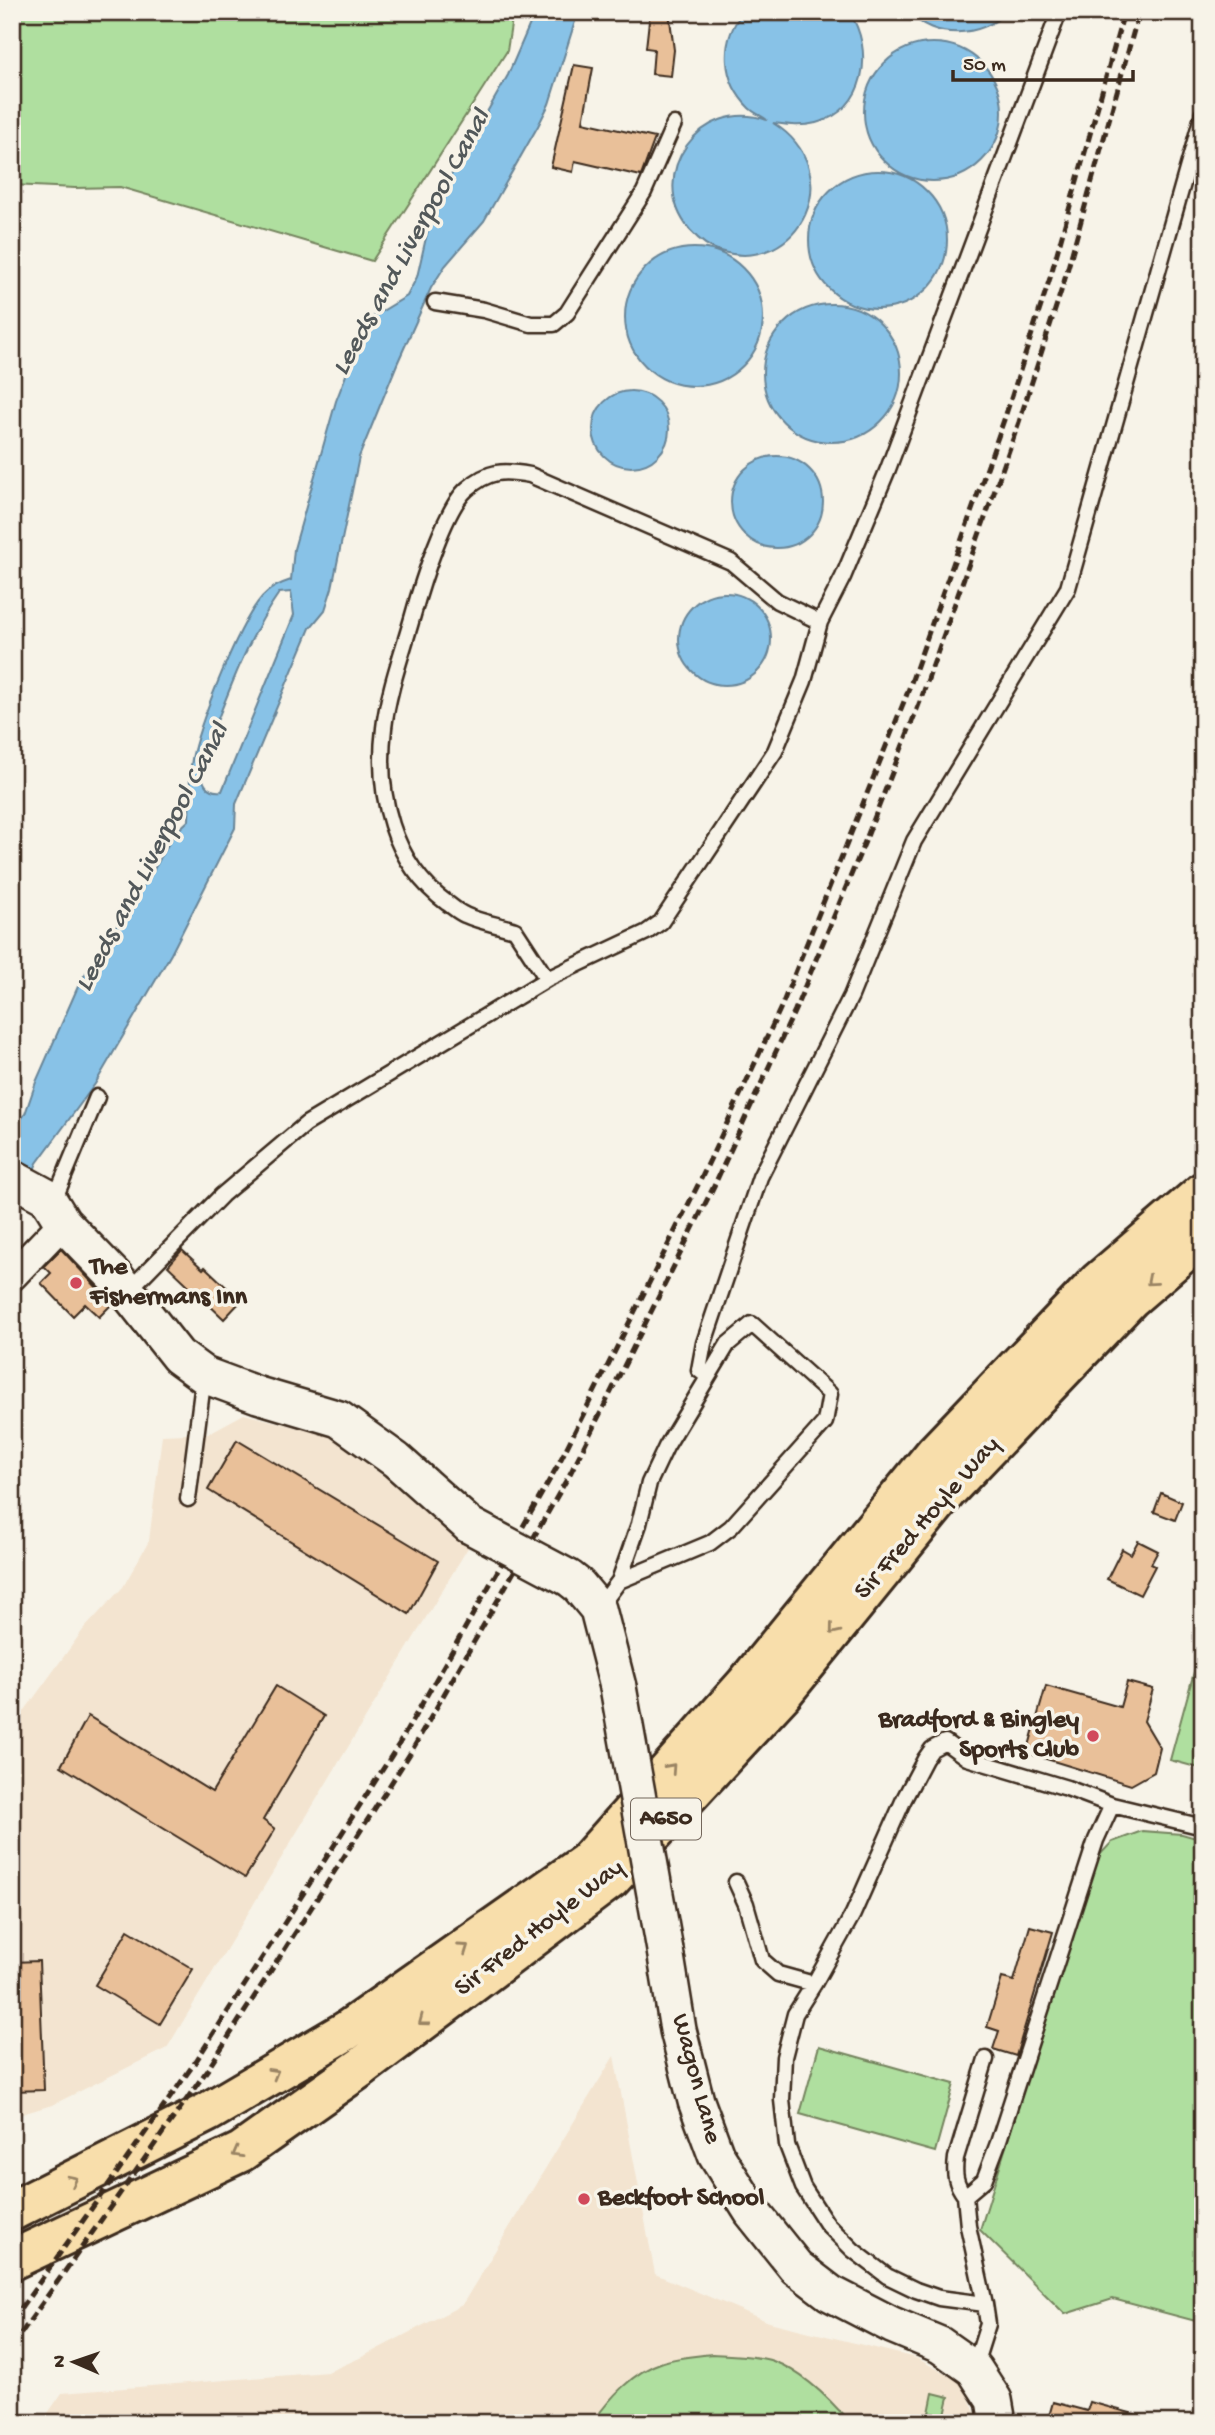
<svg xmlns="http://www.w3.org/2000/svg" width="1215" height="2435" font-family="'Gochi Hand',sans-serif">
  <style>
    .built { fill: #f3e4d0 }
    .green { fill: #afdf9f; stroke: #75845e; stroke-width: 2 }
    .water { fill: #88c2e7; stroke: #698597; stroke-width: 2; fill-rule: evenodd }
    .building { fill: #e9c099; stroke: #3b2a1e; stroke-width: 2 }
    .lines { fill: none; stroke-linecap: round; stroke-linejoin: round }
    .service-casing { stroke: #3b2a1e; stroke-width: 19 }
    .minor-casing { stroke: #3b2a1e; stroke-width: 33 }
    .tertiary-casing { stroke: #3b2a1e; stroke-width: 40 }
    .trunk-casing { stroke: #3b2a1e; stroke-width: 44 }
    .service { stroke: #f7f3e8; stroke-width: 14 }
    .minor { stroke: #f7f3e8; stroke-width: 28 }
    .tertiary { stroke: #f7f3e8; stroke-width: 35 }
    .trunk { stroke: #f8deab; stroke-width: 38 }
    .rail { stroke: #3b2a1e; stroke-width: 5; stroke-dasharray: 10 5; stroke-linecap: butt }
    .tertiary-bridge-casing { stroke: #3b2a1e; stroke-width: 40; stroke-linecap: butt }
    .tertiary-bridge { stroke: #f7f3e8; stroke-width: 35 }
    .oneway { stroke: #9a8464 }
    .poi-dot { fill: #d1495b; stroke: #f7f3e8; stroke-width: 2.5 }
    .labels { text-anchor: middle; dominant-baseline: central; stroke-width: 7; stroke-linejoin: round; paint-order: stroke }
    .shield { fill: #f7f3e8; stroke: #73665b; stroke-width: 2 }
    .shield-label { font-size: 24px; font-weight: bold; fill: #3b2a1e }
    .poi-label { font-size: 26px; font-weight: bold; fill: #3b2a1e; stroke: #f7f3e8; text-anchor: start }
    .street-label { font-size: 26px; fill: #3b2a1e; stroke: #f7f3e8 }
    .water-label { font-size: 28px; font-style: italic; fill: #52585a; stroke: #f7f3e8 }
  </style>
  <rect width="100%" height="100%" fill="#f7f3e8"/>
  <filter id="ink" filterUnits="userSpaceOnUse"><feTurbulence type="fractalNoise" baseFrequency=".0143" numOctaves="2"/><feDisplacementMap in="SourceGraphic" scale="14" xChannelSelector="R" yChannelSelector="G"/><feConvolveMatrix kernelMatrix="1 2 1 2 8 2 1 2 1" color-interpolation-filters="sRGB"/></filter>
  <g filter="url(#ink)">
    <!-- built -->
    <path class="built" d="M244 1414 328 1435 472 1541 167 2048 52 2105 12 2117V1736L20 1717 83 1630 123 1587 149 1541 162 1435 209 1433Z
      M614 2056 655 2274 769 2322 916 2358 963 2383 979 2423H41L62 2393 328 2372 362 2357 462 2305Z"/>
    <!-- green -->
    <path class="green" d="M12 12H513L507 51 372 261 120 187 75 188 12 185Z
      M1203 1639V1769L1170 1760Z
      M1142 1831 1182 1834 1203 1840V2323L1113 2299 1065 2314 980 2230 1095 1860 1112 1842Z
      M819 2046 954 2084 935 2152 800 2114Z
      M712 2354C731 2355 754 2355 773 2361 803 2372 830 2399 850 2423H592C610 2398 632 2372 663 2362 678 2357 696 2356 712 2354Z
      M933 2393 949 2397 943 2423H927Z"/>
    <!-- water -->
    <path class="water" d="M535 12H578L549 104 538 126 484 221 445 266 431 288 397 364 359 457 332 588 325 610 310 628 236 804 235 828 171 954 95 1084 37 1163 12 1220V1129L25 1114 36 1082 80 982 153 871 174 834 189 820C190 798 188 775 193 754 201 721 242 612 267 592 274 586 282 583 291 580L294 549 336 401 348 370 371 318 407 296 417 277 433 207 508 75ZM291 592 294 615 222 791C206 793 201 782 202 767 203 751 211 736 217 721 234 678 252 631 279 593Z
      M743 12H849C875 50 866 111 816 123 800 127 788 125 773 123 850 171 800 276 720 251 709 248 698 239 690 230 644 175 701 97 767 120 762 116 754 113 749 108 722 81 719 42 743 12Z
      M909 12H1006C982 38 933 40 909 12Z
      M864 112a69 69 0 1 1 138 0a69 69 0 1 1-138 0Z
      M809 240a69 69 0 1 1 138 0a69 69 0 1 1-138 0Z
      M625 317a69 69 0 1 1 138 0a69 69 0 1 1-138 0Z
      M763 373a69 69 0 1 1 138 0a69 69 0 1 1-138 0Z
      M593 429a38 38 0 1 1 76 0a38 38 0 1 1-76 0Z
      M731 502a46 46 0 1 1 92 0a46 46 0 1 1-92 0Z
      M679 639a46 46 0 1 1 92 0a46 46 0 1 1-92 0Z"/>
    <!-- building -->
    <path class="building" d="M650 12H669L674 50 671 76 652 74 654 49 646 48Z
      M574 65 593 68 583 122 655 138 641 176 575 161 573 172 551 167Z
      M61 1249 112 1304 99 1317 85 1304 73 1316 41 1283 51 1273 44 1266Z
      M182 1250 203 1269 205 1267 241 1301 224 1319 168 1266Z
      M237 1440 438 1561 409 1614 208 1490Z
      M1161 1493 1182 1502 1175 1520 1154 1512Z
      M1138 1541 1158 1551 1151 1564 1155 1566 1140 1595 1107 1579 1122 1549 1131 1554Z
      M1127 1682 1153 1689 1144 1721 1160 1748 1154 1772 1131 1785 1027 1753 1046 1686 1120 1707Z
      M276 1686 324 1716 263 1820 275 1829 245 1878 61 1766 88 1716 212 1792Z
      M1030 1926 1053 1932 1016 2056 993 2049 999 2031 987 2027 1002 1978 1014 1981Z
      M128 1930 193 1969 160 2024 95 1985Z
      M39 1961 44 2090 12 2091V1962Z
      M1053 2402 1087 2411 1090 2402 1145 2417 1144 2423H1047Z"/>
    <g class="lines">
      <!-- service casing -->
      <g class="service-casing">
        <path id="service" d="M435 302 484 310 531 324H554L567 313 644 192 674 124
          M547 979 515 930C499 925 480 922 465 915 458 912 453 907 447 903 392 863 376 793 384 728 388 691 403 651 413 615 421 586 445 508 467 489 489 470 503 470 530 475L731 562 777 601 820 622
          M53 1203 97 1097
          M128 1291 222 1195 306 1124 547 979 647 932 661 922 775 751 804 681 820 622 843 577 888 469 1059 12
          M708 1377 699 1370 704 1343 760 1177 851 996 914 841 1068 588 1203 113
          M188 1499 204 1375
          M599 1608 619 1581 639 1524 649 1483 666 1447 728 1344 752 1324 830 1394 825 1422 731 1527 710 1543 619 1581
          M736 1882 746 1904 762 1960 778 1974 814 1984
          M965 2196C955 2183 954 2174 956 2158L986 2059
          M985 2304 939 2298 916 2290 887 2276 853 2250 827 2224 803 2187 787 2145 782 2100 784 2057 795 2014 814 1984 853 1914 904 1799 925 1759 932 1749 945 1742 967 1758 1067 1788 1112 1805
          M974 2368 988 2324 985 2304 968 2226 965 2196 984 2180 998 2143 1096 1840 1112 1805 1203 1827"/>
      </g>
      <!-- minor casing -->
      <g class="minor-casing">
        <path id="minor" d="M12 1276 63 1223"/>
      </g>
      <!-- tertiary casing -->
      <g class="tertiary-casing">
        <path id="tertiary" d="M12 1178 47 1197 63 1223 118 1280 178 1356 204 1375 258 1395 339 1419 396 1460 469 1525
          M569 1578 578 1585 598 1609 618 1687
          M665 1950 678 2030 696 2101 716 2155 752 2212 796 2267 830 2293 892 2325 940 2345 974 2369 994 2400 998 2423"/>
      </g>
      <!-- trunk casing -->
      <g class="trunk-casing">
        <path id="trunk" d="M12 2211 208 2112 346 2031 587 1862 745 1685 935 1453 1098 1282 1203 1192
          M12 2260 241 2152 363 2066 611 1879 782 1694 947 1491 1131 1298 1203 1236"/>
      </g>
      <!-- service -->
      <use href="#service" class="service"/>
      <!-- minor -->
      <use href="#minor" class="minor"/>
      <!-- tertiary -->
      <use href="#tertiary" class="tertiary"/>
      <!-- trunk -->
      <use href="#trunk" class="trunk"/>
      <!-- rail -->
      <path class="rail" d="M12 2321 196 2061 399 1744 558 1465 701 1179 782 1005 907 694 1005 417 1050 278 1124 12
        M12 2346 208 2069 411 1752 571 1472 714 1186 795 1010 866 839 921 699 1019 422 1064 282 1139 12"/>
      <!-- tertiary-bridge casing -->
      <g class="tertiary-bridge-casing">
        <path id="tertiary-bridge" d="M469 1525 569 1578
          M618 1687 665 1950"/>
      </g>
      <!-- tertiary-bridge -->
      <use href="#tertiary-bridge" class="tertiary-bridge"/>
    </g>
    <!-- one-way arrows -->
    <defs><path id="oneway-chevron" d="M-2-3.5L2.5 0L-2 3.5" fill="none" stroke-width="1.6" stroke-linecap="round" stroke-linejoin="round" transform="scale(1.75)"/></defs>
    <g class="oneway">
      <use href="#oneway-chevron" transform="translate(1151 1281) rotate(139)"/>
      <use href="#oneway-chevron" transform="translate(834 1630) rotate(129)"/>
      <use href="#oneway-chevron" transform="translate(671 1768) rotate(-48)"/>
      <use href="#oneway-chevron" transform="translate(464 1948) rotate(-35)"/>
      <use href="#oneway-chevron" transform="translate(423 2021) rotate(143)"/>
      <use href="#oneway-chevron" transform="translate(274 2073) rotate(-30)"/>
      <use href="#oneway-chevron" transform="translate(237 2153) rotate(151)"/>
      <use href="#oneway-chevron" transform="translate(73 2180) rotate(-27)"/>
    </g>
  </g>
  <!-- markers -->
  <g class="poi-dot">
    <circle cx="76" cy="1283" r="7"/>
    <circle cx="1093" cy="1736" r="7"/>
    <circle cx="584" cy="2199" r="7"/>
  </g>
  <g class="labels">
    <!-- shield labels -->
    <rect class="shield" x="631" y="1798.5" width="70" height="41" rx="5"/>
    <g class="shield-label">
      <text x="666" y="1819">A650</text>
    </g>
    <!-- poi labels -->
    <g class="poi-label">
      <text x="90" y="1268">The<tspan x="90" dy="30">Fishermans Inn</tspan></text>
      <text x="1079" y="1721" text-anchor="end">Bradford &amp; Bingley<tspan x="1079" dy="30">Sports Club</tspan></text>
      <text x="598" y="2199">Beckfoot School</text>
    </g>
    <!-- street labels -->
    <g class="street-label">
      <text transform="translate(928 1519) rotate(-49)">Sir Fred Hoyle Way</text>
      <text transform="translate(540 1929) rotate(-38)">Sir Fred Hoyle Way</text>
      <text transform="translate(695 2079) rotate(75)">Wagon Lane</text>
    </g>
    <!-- water labels -->
    <g class="water-label">
      <text transform="translate(412 243) rotate(-61)">Leeds and Liverpool Canal</text>
      <text transform="translate(153 858) rotate(-62)">Leeds and Liverpool Canal</text>
    </g>
  </g>
  <!-- margin -->
  <rect width="1215" height="2435" fill="none" stroke="#f7f3e8" stroke-width="42"/>
  <rect x="21" y="21" width="1173" height="2393" fill="none" stroke="#3b2a1e" stroke-width="2.5" filter="url(#ink)"/>
  <!-- north arrow -->
  <g transform="translate(74 2362) rotate(272)" stroke="#f7f3e8" stroke-width="5" paint-order="stroke">
  <path d="M0-5L12 26L0 18L-12 26Z" fill="#3b2a1e"/>
  <text y="-10" font-size="19" font-weight="bold" text-anchor="middle" fill="#3b2a1e">N</text>
  </g>
  <!-- scale -->
  <path d="M953 70v10h180v-10" fill="none" stroke="#3b2a1e" stroke-width="3.5"/>
  <text x="963" y="70" font-size="21" fill="#3b2a1e" stroke="#f7f3e8" stroke-width="5" paint-order="stroke">50 m</text>
</svg>
